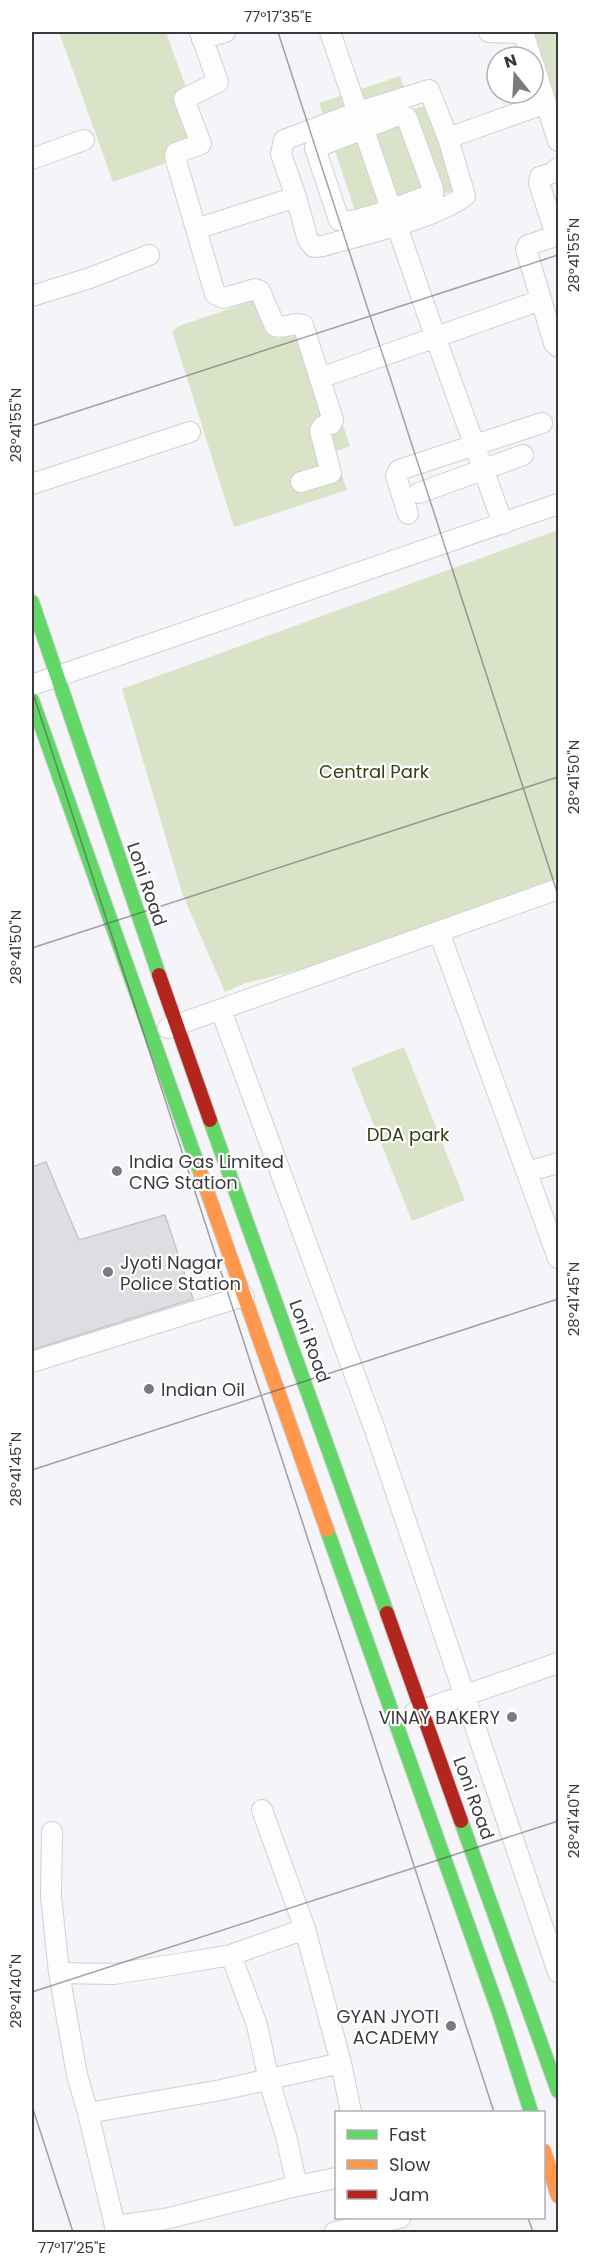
<svg xmlns="http://www.w3.org/2000/svg" width="590" height="2264" font-family="Poppins,sans-serif">
  <style>
    .green { fill: #dae3c8 }
    .building { fill: #dedde1; stroke: #c7c6ca; stroke-width: 1.5 }
    .lines { fill: none; stroke-linecap: round; stroke-linejoin: round }
    .street-casing { stroke: #cfd0d4; stroke-width: 22 }
    .fast-casing { stroke: #d0d0d2; stroke-width: 16 }
    .slow-casing { stroke: #d0d0d2; stroke-width: 16 }
    .jam-casing { stroke: #d0d0d2; stroke-width: 16 }
    .street { stroke: #fdfdfe; stroke-width: 20 }
    .fast { stroke: #63d668; stroke-width: 14 }
    .slow { stroke: #ff974d; stroke-width: 14 }
    .jam { stroke: #b3261e; stroke-width: 14 }
    .ticks { fill: none; stroke: #393a3e; stroke-width: 1.5; stroke-opacity: 0.45 }
    .poi-dot { fill: #7a7b7f; stroke: #fff; stroke-width: 2 }
    .labels { text-anchor: middle; dominant-baseline: central; stroke-width: 4.5; stroke-linejoin: round; paint-order: stroke }
    .park-label { font-size: 18px; fill: #333e12; stroke: #fff }
    .street-label { font-size: 18px; fill: #393a3e; stroke: #fff }
    .poi-label { font-size: 18px; fill: #393a3e; stroke: #fff; text-anchor: start }
    .neatline { fill: none; stroke: #393a3e; stroke-width: 2 }
    .ticks-label { font-size: 15px; text-anchor: middle; fill: #393a3e }
  </style>
  <rect width="100%" height="100%" fill="#f4f4f9"/>
  <!-- green -->
  <path class="green" d="M59 32H166L208 148 113 182Z
    M533 32H558V105Z
    M400 76 411 110 441 100 470 185 359 223 319 103Z
    M264 297 278 339 311 329 350 446 334 452 347 490 234 527 172 331 179 326Z
    M558 530V878L312 967 246 983 225 992 182 893 122 689Z
    M404 1047 465 1200 412 1221 351 1068Z"/>
  <!-- building -->
  <path class="building" d="M46 1162 79 1240 165 1215 193 1299 32 1350V1167Z"/>
  <g class="lines">
    <!-- street casing -->
    <g class="street-casing">
      <path id="street" d="M200 32 218 82 184 99 201 144 176 153 175 157 215 294 224 298 255 289 260 291 275 326C285 330 294 321 303 325L333 420 331 424 323 426 320 431 331 473 301 482
        M330 32 435 336 503 524
        M489 32 521 33 525 38 531 57
        M202 39 225 32
        M533 62 558 141
        M401 114 407 118 433 189V194C415 200 354 226 339 220L315 148Z
        M448 138 546 103
        M32 159 84 140
        M558 168 552 173 540 177 539 183 555 232 553 237 528 245 526 249 554 343 558 347
        M196 229 296 197 281 154 284 140 358 112 429 90 448 138 465 196C431 220 364 234 323 246L314 247 308 240 296 197
        M32 296 90 278 149 255
        M320 378 541 300
        M32 484 190 432
        M419 493 523 455
        M408 514 396 476 399 470 542 423
        M32 685 558 504
        M439 932 558 1258
        M221 1010 375 1430 558 1972
        M168 1028 558 889
        M527 1172 558 1163
        M32 1362 244 1296
        M414 1713 558 1663
        M262 1810 305 1929 341 2063 351 2112
        M52 1832 51 1896 59 1973 77 2075 88 2113 115 2226
        M231 1955 257 2025 269 2081 286 2136 297 2186
        M59 1973 114 1974 184 1963 231 1955 305 1929
        M88 2113 221 2090 341 2063
        M116 2232 115 2226 165 2219 288 2188 336 2178
        M335 2232 400 2218"/>
    </g>
    <!-- fast casing -->
    <g class="fast-casing">
      <path id="fast" d="M32 602 159 975
        M32 700 201 1174
        M210 1120 387 1613
        M327 1530 500 2015 531 2112
        M461 1821 558 2091"/>
    </g>
    <!-- slow casing -->
    <g class="slow-casing">
      <path id="slow" d="M201 1174 327 1530
        M544 2151 558 2196"/>
    </g>
    <!-- jam casing -->
    <g class="jam-casing">
      <path id="jam" d="M159 975 210 1120
        M387 1613 461 1821"/>
    </g>
    <!-- street -->
    <use href="#street" class="street"/>
    <!-- fast -->
    <use href="#fast" class="fast"/>
    <!-- slow -->
    <use href="#slow" class="slow"/>
    <!-- jam -->
    <use href="#jam" class="jam"/>
  </g>
  <!-- ticks -->
  <path class="ticks" d="M278 32 558 895M32 426 558 255M32 690 494 2112M32 948 558 777M32 1470 558 1299M32 1992 558 1821M32 2106 73 2232M528 2218 533 2232"/>
  <!-- markers -->
  <g class="poi-dot">
    <circle cx="117" cy="1171" r="6"/>
    <circle cx="108" cy="1272" r="6"/>
    <circle cx="149" cy="1389" r="6"/>
    <circle cx="512" cy="1717" r="6"/>
    <circle cx="451" cy="2026" r="6"/>
  </g>
  <g class="labels">
    <!-- park labels -->
    <g class="park-label">
      <text x="374" y="771">Central Park</text>
      <text x="408" y="1134">DDA park</text>
    </g>
    <!-- street labels -->
    <g class="street-label">
      <text transform="translate(147 884) rotate(71)">Loni Road</text>
      <text transform="translate(310 1341) rotate(70)">Loni Road</text>
      <text transform="translate(474 1798) rotate(70)">Loni Road</text>
    </g>
    <!-- poi labels -->
    <g class="poi-label">
      <text x="129" y="1161">India Gas Limited<tspan x="129" dy="21">CNG Station</tspan></text>
      <text x="120" y="1262">Jyoti Nagar<tspan x="120" dy="21">Police Station</tspan></text>
      <text x="161" y="1389">Indian Oil</text>
      <text x="500" y="1717" text-anchor="end">VINAY BAKERY</text>
      <text x="439" y="2016" text-anchor="end">GYAN JYOTI<tspan x="439" dy="21">ACADEMY</tspan></text>
    </g>
  </g>
  <!-- border -->
  <rect width="590" height="2264" fill="none" stroke="#ffffff" stroke-width="66"/>
  <!-- legend -->
  <rect x="335" y="2111" width="210" height="108" fill="#ffffff" stroke="#b0b0b2" stroke-width="1.5"/>
  <rect x="347" y="2130" width="30" height="9" fill="#63d668" stroke="#b0b0b2" stroke-width="1.5"/>
  <text x="389" y="2141" font-size="18" fill="#393a3e">Fast</text>
  <rect x="347" y="2160" width="30" height="9" fill="#ff974d" stroke="#b0b0b2" stroke-width="1.5"/>
  <text x="389" y="2171" font-size="18" fill="#393a3e">Slow</text>
  <rect x="347" y="2190" width="30" height="9" fill="#b3261e" stroke="#b0b0b2" stroke-width="1.5"/>
  <text x="389" y="2201" font-size="18" fill="#393a3e">Jam</text>
  <!-- north arrow -->
  <g transform="translate(515 75) rotate(342)"><circle r="28" fill="#ffffff" stroke="#b0b0b2" stroke-width="1.5"/>
  <path d="M0-4.5L10 22L0 15L-10 22Z" fill="#7a7b7f"/>
  <text y="-9" font-size="16" font-weight="bold" text-anchor="middle" fill="#393a3e">N</text>
  </g>
  <rect x="33" y="33" width="524" height="2198" class="neatline"/>
  <g class="ticks-label">
    <text x="278" y="22">77°17'35"E</text>
    <text transform="translate(574 255) rotate(-90)" y="5">28°41'55"N</text>
    <text transform="translate(16 425) rotate(-90)" y="5">28°41'55"N</text>
    <text transform="translate(574 777) rotate(-90)" y="5">28°41'50"N</text>
    <text transform="translate(16 947) rotate(-90)" y="5">28°41'50"N</text>
    <text transform="translate(574 1299) rotate(-90)" y="5">28°41'45"N</text>
    <text transform="translate(16 1469) rotate(-90)" y="5">28°41'45"N</text>
    <text transform="translate(574 1821) rotate(-90)" y="5">28°41'40"N</text>
    <text transform="translate(16 1991) rotate(-90)" y="5">28°41'40"N</text>
    <text x="72" y="2253">77°17'25"E</text>
  </g>
</svg>
